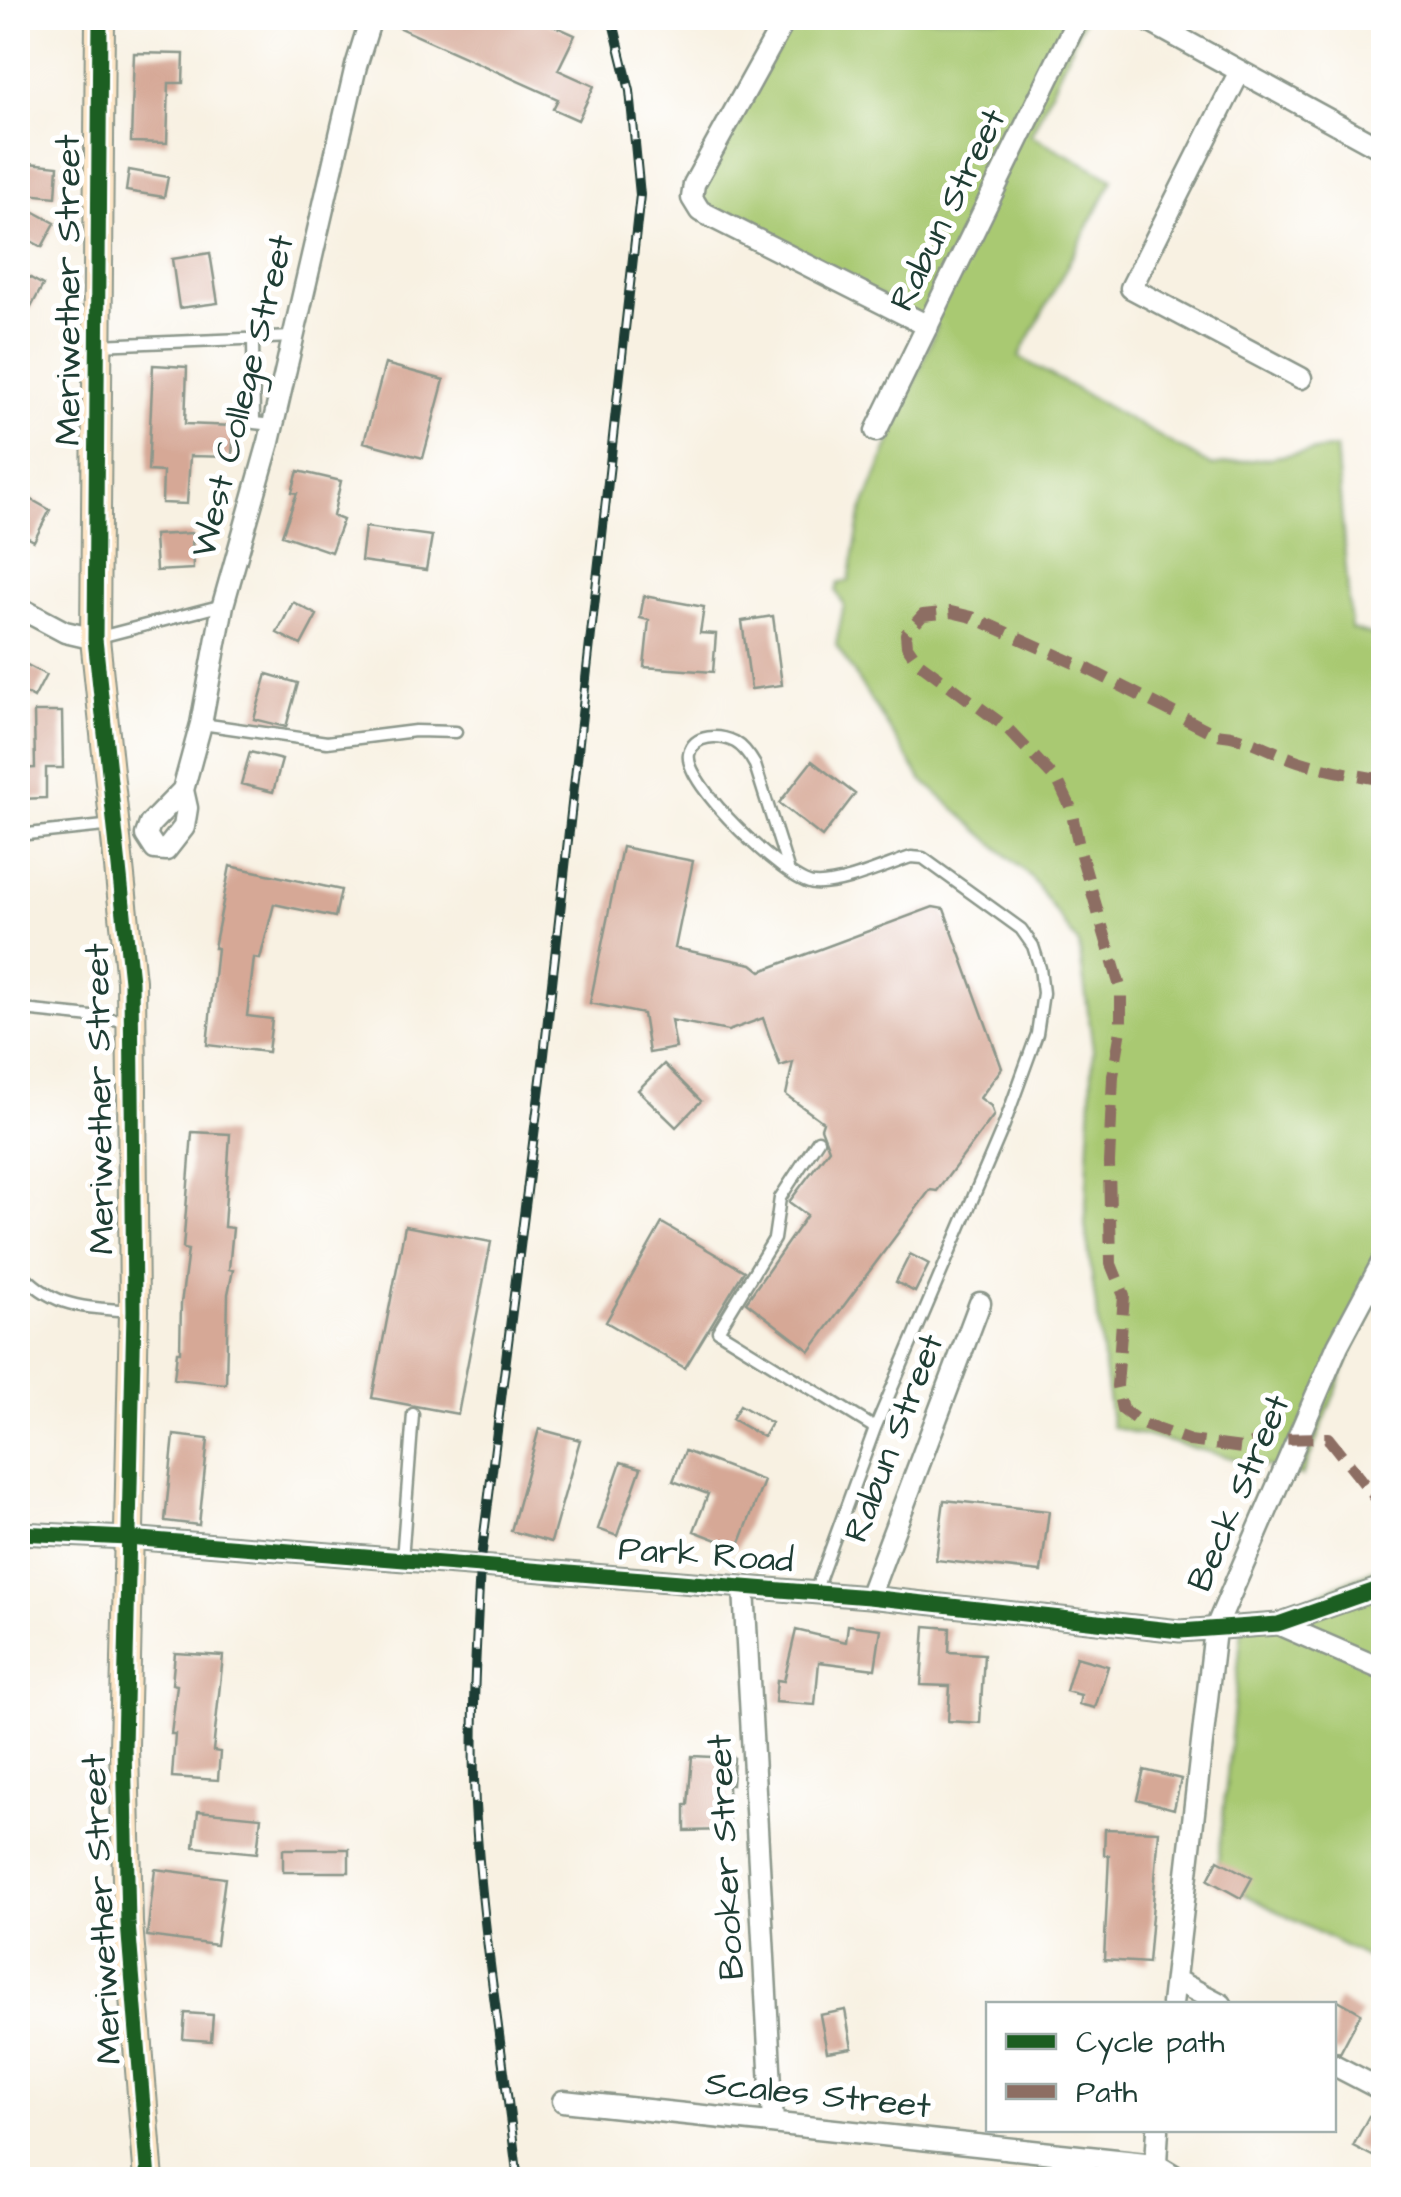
<svg xmlns="http://www.w3.org/2000/svg" width="1401" height="2197" font-family="'Architects Daughter',sans-serif">
  <style>
    .green { fill: #a9c972; stroke: #648353; stroke-width: 2.5 }
    .building { fill: #d6a896 }
    .lines { fill: none; stroke-linecap: round; stroke-linejoin: round }
    .lane-casing { stroke: #8c978b; stroke-width: 15 }
    .street-casing { stroke: #8c978b; stroke-width: 25 }
    .secondary-casing { stroke: #8c978b; stroke-width: 32 }
    .lane { stroke: #fff; stroke-width: 10 }
    .street { stroke: #fff; stroke-width: 20 }
    .secondary { stroke: #fde5c5; stroke-width: 28 }
    .rail-casing { stroke: #1f3d34; stroke-width: 10 }
    .rail { stroke: #fff; stroke-width: 6; stroke-dasharray: 19; stroke-linecap: butt }
    .quiet { stroke: #8d6e63; stroke-width: 12; stroke-dasharray: 25 12; stroke-linecap: butt }
    .cycleway-casing { stroke: #fff; stroke-width: 21 }
    .cycleway { stroke: #1b5e20; stroke-width: 15 }
    .labels { text-anchor: middle; dominant-baseline: central; stroke-width: 10; stroke-linejoin: round; paint-order: stroke }
    .street-label { font-size: 35px; fill: #1f3d34; stroke: #fff }
  </style>
  <rect width="100%" height="100%" fill="#fff"/>
  <filter id="ink" filterUnits="userSpaceOnUse"><feTurbulence type="fractalNoise" baseFrequency=".01" numOctaves="2"/><feDisplacementMap in="SourceGraphic" scale="20" xChannelSelector="R" yChannelSelector="G"/><feConvolveMatrix kernelMatrix="1 2 1 2 8 2 1 2 1" color-interpolation-filters="sRGB"/></filter>
  <filter id="wash" filterUnits="userSpaceOnUse"><feTurbulence type="fractalNoise" baseFrequency=".0048" numOctaves="4" result="noise"/><feDisplacementMap in="SourceGraphic" scale="40" xChannelSelector="R" yChannelSelector="G"/><feGaussianBlur stdDeviation="2.25" result="paint"/><feColorMatrix in="noise" values="0 0 0 0 0 0 0 0 0 0 0 0 0 0 0 0 0 1.4 0 .05"/><feComposite in="paint" operator="in"/></filter>
  <g filter="url(#wash)">
    <rect width="100%" height="100%" fill="#f8f1e2"/>
    <!-- green -->
    <path class="green" d="M788 18H1084L1031 135 1113 179 1019 357 1212 466 1336 448 1351 629 1383 639 1384 1269 1302 1476 1112 1427 1085 1225 1093 1049 1079 945 1031 877 921 779 836 645 844 605 836 591 839 583 849 581 861 514 937 326 692 198Z
      M1383 1565V1966L1213 1878 1219 1855 1242 1628Z"/>
    <g id="blocks">
      <!-- building -->
      <path class="building" d="M384 18H537L575 35 558 70 594 86 578 120 553 109 558 99 384 21Z
        M134 53 184 54 183 83H169L167 143 131 142Z
        M29 163 58 166 56 197 26 194Z
        M129 170 168 177 164 197 126 191Z
        M18 203 55 223 42 247 18 234Z
        M210 253 218 303 179 308 172 259Z
        M18 271 43 285 30 309 18 303Z
        M385 364 444 380 423 458 364 442Z
        M153 365 187 367 185 424 234 426 232 457 190 456 187 504 162 503 163 472 148 471Z
        M298 471 341 481 333 516 343 520 331 552 282 535 297 493 292 492Z
        M18 492 50 510 34 541 18 532Z
        M365 527 432 536 426 570 361 561Z
        M192 533 193 569 156 571 154 535Z
        M644 596 704 607 700 633 716 634 713 672 644 667 649 620 640 618Z
        M293 602 317 615 301 645 277 633Z
        M773 616 782 685 751 689 742 621Z
        M18 660 46 675 34 698 18 689Z
        M267 674 298 683 286 727 254 719Z
        M34 712H62L63 768H46V798L18 799V769L35 768Z
        M250 752 282 760 273 792 241 784Z
        M812 761 855 794 822 837 779 803Z
        M622 847 693 861 675 948 752 964 761 971 933 907 944 909 1002 1068 980 1098 991 1106 994 1115 937 1191 930 1190 810 1351 746 1302 807 1215 789 1202 829 1149 821 1128 823 1122 786 1095 793 1062 780 1066 763 1018 728 1031 671 1020 676 1048 649 1053 643 1014 590 1003Z
        M230 866 341 890 335 917 274 904 260 959 254 958 247 1016 272 1019 268 1052 207 1045 217 948H214Z
        M664 1064 701 1101 676 1127 638 1090Z
        M192 1132 230 1134 224 1227 233 1228 229 1269 233 1270 228 1294 226 1384 174 1379 177 1352H180L181 1304 188 1250 183 1249Z
        M662 1223 744 1271 685 1368 606 1322Z
        M405 1226 491 1242 458 1414 372 1398Z
        M910 1254 929 1264 915 1292 896 1282Z
        M740 1405 771 1423 763 1437 732 1419Z
        M539 1429 580 1440 551 1542 511 1531Z
        M174 1435 208 1439 199 1525 165 1521Z
        M685 1451 764 1481 738 1548 694 1531 708 1494 673 1481Z
        M621 1462 641 1468 617 1536 598 1529Z
        M944 1500 1049 1511 1041 1572 936 1560Z
        M848 1625 881 1629 875 1669 819 1662 815 1705 775 1702 777 1680 784 1681 796 1630 846 1642Z
        M925 1626 950 1628 949 1652 984 1654 980 1723 948 1721 950 1686 921 1685Z
        M175 1653 223 1656 213 1751 220 1752 218 1780 172 1777 175 1734H171L177 1685 172 1684Z
        M1076 1657 1108 1666 1095 1708 1079 1704 1081 1695 1066 1691Z
        M692 1756 734 1758 732 1785H728L729 1830 685 1831V1805H688Z
        M1144 1770 1181 1779 1174 1809 1137 1799Z
        M198 1811 261 1817 257 1853 194 1847Z
        M1105 1829 1159 1831 1148 1963 1104 1960 1109 1855H1104Z
        M283 1849H349V1872H283Z
        M1218 1860 1252 1878 1241 1898 1208 1880Z
        M155 1869 225 1878 216 1945 147 1936Z
        M1338 2000 1361 2013 1340 2053 1334 2051V2008Z
        M845 2010 852 2048 827 2052 820 2015Z
        M185 2013 213 2015 211 2041 183 2039Z
        M1369 2116 1384 2124V2162L1353 2146Z"/>
    </g>
  </g>
  <g filter="url(#ink)">
    <use href="#blocks" fill-opacity="0" stroke="#8c978b" stroke-width="2.5"/>
    <g class="lines">
      <!-- lane casing -->
      <g class="lane-casing">
        <path id="lane" d="M253 338 254 423 273 425
          M98 345 294 337
          M96 638 223 605
          M202 724 327 742 415 731 456 732
          M18 835 114 825
          M789 872 755 765C750 756 744 747 735 742 720 735 694 733 689 754 683 783 786 882 814 884 841 886 884 866 911 857L923 858 1021 929 1033 946 1040 968 1043 993 1037 1034 1004 1125 875 1428
          M18 992 23 1010 18 1024
          M23 1010 131 1021
          M18 1269C53 1309 83 1307 133 1311
          M402 1560 413 1414
          M815 1592 875 1428 718 1331 774 1239 780 1198 818 1140"/>
      </g>
      <!-- street casing -->
      <g class="street-casing">
        <path id="street" d="M786 18 694 184 692 198 700 211 928 326
          M1143 18 1384 150
          M1240 71 1131 288 1301 378
          M876 431 1078 18
          M18 607 65 632 95 639
          M183 790 150 824 146 835 155 849 166 850 184 827 187 808 183 790 201 724 223 605 269 442 356 66 371 18
          M18 1533 128 1538 869 1597 1180 1631 1278 1624 1384 1587
          M744 1588 773 2123
          M869 1597 980 1303
          M1278 1624 1384 1670
          M1175 1980 1221 2004
          M1172 2004 1215 1630 1338 1345 1384 1259
          M1334 2065 1384 2091
          M563 2101 1155 2164 1181 2180
          M1155 2178 1158 2130"/>
      </g>
      <!-- secondary casing -->
      <g class="secondary-casing">
        <path id="secondary" d="M100 18 95 639 131 981 134 1311 124 1747 128 1923 149 2180"/>
      </g>
      <!-- lane -->
      <use href="#lane" class="lane"/>
      <!-- street -->
      <use href="#street" class="street"/>
      <!-- secondary -->
      <use href="#secondary" class="secondary"/>
      <!-- rail casing -->
      <g class="rail-casing">
        <path id="rail" d="M518 2180C503 2055 482 1930 475 1805 471 1726 476 1647 480 1567L544 1055 640 195 630 91 612 18"/>
      </g>
      <!-- rail -->
      <use href="#rail" class="rail"/>
      <!-- quiet -->
      <path class="quiet" d="M1384 780C1355 775 1326 770 1298 761 1269 751 1246 735 1215 734L1090 670 972 617 951 612 923 615 906 634 907 646 918 662 1006 727 1059 783 1070 806 1081 855 1121 990V1030L1113 1076 1109 1163 1111 1264 1124 1296 1117 1386 1122 1409 1142 1424 1190 1441 1242 1448 1265 1439 1328 1438 1384 1508"/>
      <!-- cycleway casing -->
      <g class="cycleway-casing">
        <path id="cycleway" d="M100 18 95 639 131 981 134 1311 124 1747 128 1923 149 2180
          M18 1533 128 1538 869 1597 1180 1631 1278 1624 1384 1587"/>
      </g>
      <!-- cycleway -->
      <use href="#cycleway" class="cycleway"/>
    </g>
  </g>
  <g class="labels">
    <!-- street labels -->
    <g class="street-label">
      <text transform="translate(948 210) rotate(-64)">Rabun Street</text>
      <text transform="translate(68 290) rotate(-90)">Meriwether Street</text>
      <text transform="translate(243 396) rotate(-76)">West College Street</text>
      <text transform="translate(100 1099) rotate(-91)">Meriwether Street</text>
      <text transform="translate(894 1438) rotate(-69)">Rabun Street</text>
      <text transform="translate(1239 1493) rotate(-67)">Beck Street</text>
      <text transform="translate(706 1555) rotate(4)">Park Road</text>
      <text transform="translate(726 1857) rotate(-93)">Booker Street</text>
      <text transform="translate(102 1909) rotate(-93)">Meriwether Street</text>
      <text transform="translate(818 2095) rotate(6)">Scales Street</text>
    </g>
  </g>
  <!-- margin -->
  <rect width="1401" height="2197" fill="none" stroke="#fff" stroke-width="60"/>
  <!-- legend -->
  <rect x="986" y="2002" width="350" height="130" fill="#ffffff" stroke="#a5b1ae" stroke-width="2.5"/>
  <rect x="1006" y="2034" width="50" height="15" fill="#1b5e20" stroke="#a5b1ae" stroke-width="2.5"/>
  <text x="1076" y="2052" font-size="30" fill="#1f3d34">Cycle path</text>
  <rect x="1006" y="2084" width="50" height="15" fill="#8d6e63" stroke="#a5b1ae" stroke-width="2.5"/>
  <text x="1076" y="2102" font-size="30" fill="#1f3d34">Path</text>
</svg>
